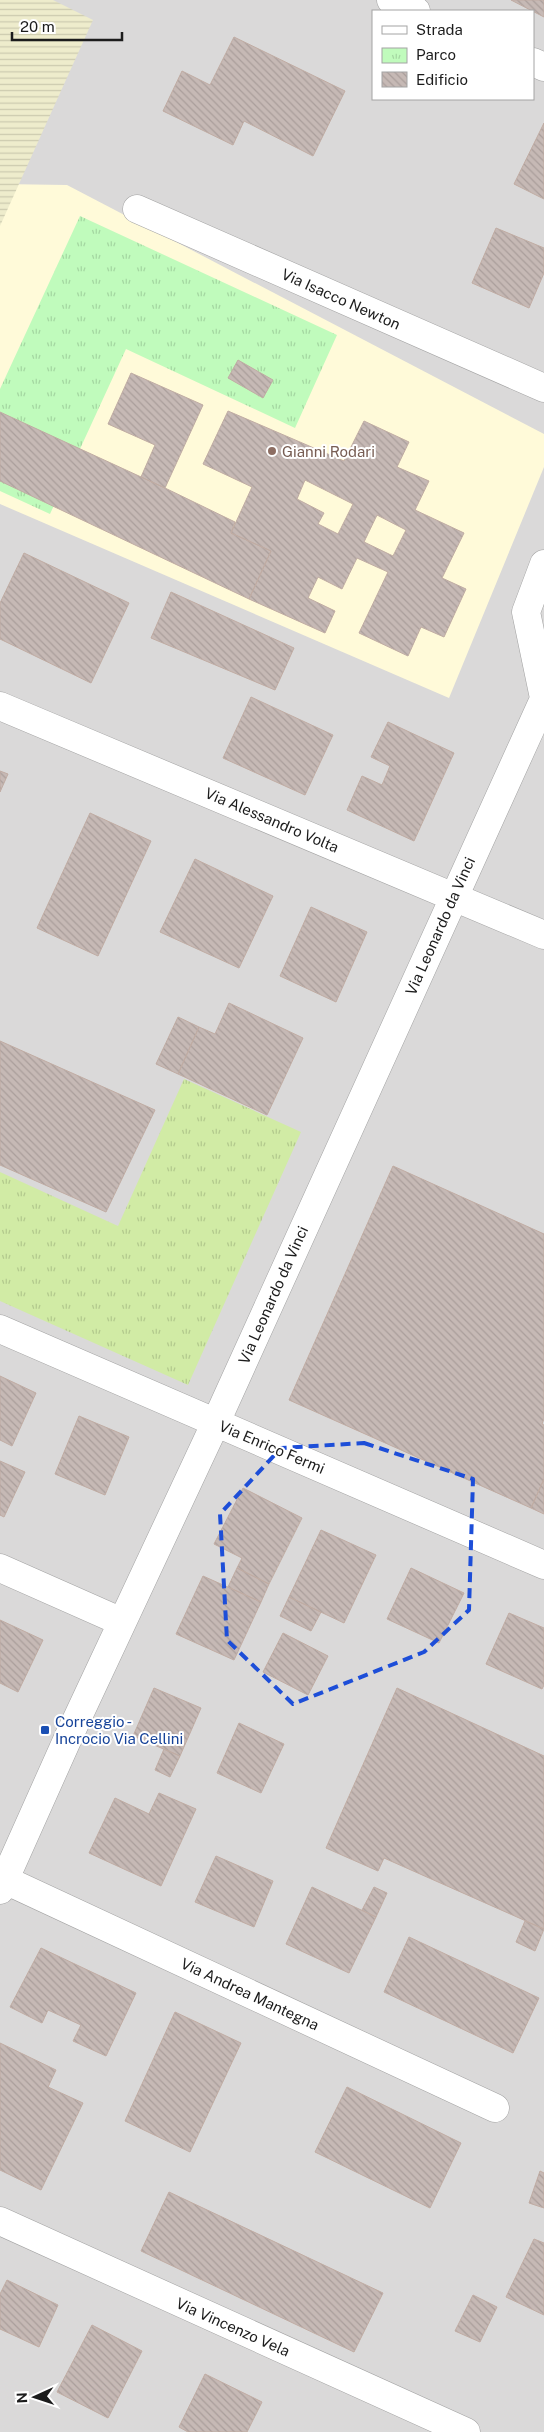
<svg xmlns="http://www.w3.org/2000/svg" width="544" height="2432" font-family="'Public Sans',sans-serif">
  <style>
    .residential { fill: #dad9d9; fill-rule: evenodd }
    .education { fill: #fffad9 }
    .farmland { fill: url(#farmland-rules) }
    .grass { fill: url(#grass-tufts) }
    .park { fill: url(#park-tufts) }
    .building { fill: url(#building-back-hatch); stroke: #c0aca3; fill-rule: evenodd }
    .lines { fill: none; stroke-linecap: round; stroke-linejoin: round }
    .street-casing { stroke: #a3a3a3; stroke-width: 29 }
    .street { stroke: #fff; stroke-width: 28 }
    .marked { fill: none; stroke: #1d4ed8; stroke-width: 4; stroke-dasharray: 10 6; stroke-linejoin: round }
    .education-dot { fill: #8d6e63; stroke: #fff; stroke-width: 2 }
    .transit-dot { fill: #1a4fb4; stroke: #fff; stroke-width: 2 }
    .labels { text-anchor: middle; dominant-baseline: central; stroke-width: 4; stroke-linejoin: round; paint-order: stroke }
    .street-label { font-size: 15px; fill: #1c1c1c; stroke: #fff }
    .education-label { font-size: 15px; fill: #785e54; stroke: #fff; text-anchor: start }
    .transit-label { font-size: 15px; fill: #164399; stroke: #fff; text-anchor: start }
  </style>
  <defs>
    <pattern id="farmland-rules" width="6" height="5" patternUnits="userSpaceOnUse" patternTransform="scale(1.25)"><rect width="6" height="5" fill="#eeeccc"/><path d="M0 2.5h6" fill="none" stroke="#cccaaf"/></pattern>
    <pattern id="grass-tufts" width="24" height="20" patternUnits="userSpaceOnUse" patternTransform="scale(1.25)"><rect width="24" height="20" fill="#d1eba5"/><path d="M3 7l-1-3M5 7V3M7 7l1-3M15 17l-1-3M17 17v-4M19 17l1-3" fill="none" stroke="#b3c98d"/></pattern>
    <pattern id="park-tufts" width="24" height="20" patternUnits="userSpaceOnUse" patternTransform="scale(1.25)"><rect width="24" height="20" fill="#c0fbbc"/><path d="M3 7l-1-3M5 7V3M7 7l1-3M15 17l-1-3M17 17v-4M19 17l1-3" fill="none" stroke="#a4d7a1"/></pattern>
    <pattern id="building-back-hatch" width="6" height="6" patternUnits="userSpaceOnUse" patternTransform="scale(1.25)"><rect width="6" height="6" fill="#c6b9b5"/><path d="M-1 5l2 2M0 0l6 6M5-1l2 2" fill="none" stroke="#aa9e9b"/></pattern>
  </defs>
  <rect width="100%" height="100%" fill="#eee8e1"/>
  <!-- residential -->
  <path class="residential" d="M0 0H544V2432H0ZM373 11H533V99H373Z"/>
  <!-- education -->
  <path class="education" d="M0 184 67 185 544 434V467L449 698 0 504Z"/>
  <!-- farmland -->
  <path class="farmland" d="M0 0H53L93 20 0 226Z"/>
  <!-- grass -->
  <path class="grass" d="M184 1079 301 1132 188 1385 0 1301V1172L118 1226Z"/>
  <!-- park -->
  <path class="park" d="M80 216 337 335 295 428 126 349 50 514 0 491V389Z"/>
  <!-- building -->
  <path class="building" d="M511 0H544V17Z
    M234 37 345 91 313 156 244 121 233 145 163 111 182 71 210 85Z
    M544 123V199L514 184Z
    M496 228 544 248V273L529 308 472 283Z
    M238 360 273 380 263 398 228 378Z
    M131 373 203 405 165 488 141 477 155 445 108 424Z
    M228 411 344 461 364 421 409 442 397 467 429 481 415 510 464 533 442 578 466 589 444 637 421 627 408 656 359 633 388 572 357 558 342 589 318 577 308 598 335 611 325 633 249 599 271 551 231 533 252 487 203 464ZM305 480 353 504 338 534 318 524 324 513 297 499ZM377 515 406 530 393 556 364 542Z
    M0 412 165 488 235 522 231 533 271 551 249 599 0 481Z
    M24 553 129 603 91 683 0 639V603Z
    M171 592 294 648 275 690 151 638Z
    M251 697 333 735 305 795 223 758Z
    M388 722 454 753 414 841 347 810 362 776 382 785 390 766 371 757Z
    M0 771 8 774 0 792Z
    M90 813 151 841 98 956 37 928Z
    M195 859 273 896 239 968 160 932Z
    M311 907 367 932 336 1002 280 976Z
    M229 1003 303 1038 267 1115 178 1074 199 1027 215 1034Z
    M178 1017 199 1027 178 1074 156 1064Z
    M0 1041 155 1110 106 1212 0 1165Z
    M393 1166 544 1234V1419L542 1424 544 1425V1479L531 1508 289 1400Z
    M0 1376 36 1393 12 1446 0 1440Z
    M79 1416 129 1437 105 1495 55 1474Z
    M0 1461 25 1472 4 1517 0 1515Z
    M544 1479V1514L531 1508Z
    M243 1488 302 1518 269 1584 237 1568 242 1558 214 1544Z
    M321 1530 376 1555 344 1623 289 1597Z
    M237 1568 269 1584 261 1602 228 1587Z
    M411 1568 464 1593 439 1643 387 1619Z
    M203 1576 261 1602 234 1660 176 1634Z
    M289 1597 321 1612 311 1631 280 1616Z
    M509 1613 544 1628V1685L542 1689 486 1664Z
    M0 1620 43 1640 18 1692 0 1683Z
    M283 1633 328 1656 308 1695 263 1672Z
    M154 1688 201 1708 180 1756 133 1736Z
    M397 1688 544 1756V1929L384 1858 378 1871 326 1848Z
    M239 1723 284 1744 261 1793 217 1773Z
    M164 1749 180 1756 170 1777 155 1770Z
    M159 1793 196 1809 161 1886 89 1853 115 1798 149 1814Z
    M216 1856 273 1881 254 1927 195 1902Z
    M312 1887 376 1917 349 1973 286 1944Z
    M374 1887 387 1893 376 1917 362 1910Z
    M525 1921 544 1929 535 1951 516 1942Z
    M409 1937 539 1998 513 2053 384 1992Z
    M41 1948 136 1993 106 2056 73 2041 81 2025 48 2010 42 2023 10 2007Z
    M175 2012 241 2043 190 2152 125 2121Z
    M0 2043 56 2070 48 2087 83 2103 41 2190 0 2170Z
    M347 2087 461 2143 430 2208 315 2152Z
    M540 2171 544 2173V2208L529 2203Z
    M169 2192 383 2293 354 2352 141 2251Z
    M534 2239 544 2243V2315L506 2297Z
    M7 2280 58 2305 39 2347 0 2329V2294Z
    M473 2295 497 2307 480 2342 455 2331Z
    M92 2325 142 2351 108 2418 57 2392Z
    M205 2374 262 2402 247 2432H188L179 2427Z"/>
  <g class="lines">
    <!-- street casing -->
    <g class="street-casing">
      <path id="street" d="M391 0 416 11
        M533 62 544 67
        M137 209 544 388
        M544 564 526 612 544 698
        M0 706 544 935
        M0 1329 544 1565
        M0 1568 122 1622
        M5 1880 495 2108
        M0 1890 68 1738 216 1422 544 699
        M0 2221 466 2432"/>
    </g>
    <!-- street -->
    <use href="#street" class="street"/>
  </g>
  <!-- marked area -->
  <path class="marked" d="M364 1443 473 1479 469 1610 424 1652 293 1704 227 1640 220 1514 281 1448Z"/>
  <!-- markers -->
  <circle class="education-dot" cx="272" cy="451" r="5"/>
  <rect class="transit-dot" x="40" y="1725" width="10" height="10" rx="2.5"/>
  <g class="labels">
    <!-- street labels -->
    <g class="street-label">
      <text transform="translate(341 299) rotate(24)">Via Isacco Newton</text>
      <text transform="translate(272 820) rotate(23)">Via Alessandro Volta</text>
      <text transform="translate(440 926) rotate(-66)">Via Leonardo da Vinci</text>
      <text transform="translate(273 1295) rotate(-66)">Via Leonardo da Vinci</text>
      <text transform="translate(272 1447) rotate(23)">Via Enrico Fermi</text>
      <text transform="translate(250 1994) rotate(25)">Via Andrea Mantegna</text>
      <text transform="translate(233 2327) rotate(24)">Via Vincenzo Vela</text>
    </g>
    <!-- education labels -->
    <g class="education-label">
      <text x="282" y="451">Gianni Rodari</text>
    </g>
    <!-- transit labels -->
    <g class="transit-label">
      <text x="55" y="1721">Correggio -<tspan x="55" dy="17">Incrocio Via Cellini</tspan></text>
    </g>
  </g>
  <!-- legend -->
  <rect x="372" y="10" width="162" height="90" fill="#ffffff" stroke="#a4a4a4"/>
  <rect x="382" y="26" width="25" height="8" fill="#ffffff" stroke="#a4a4a4"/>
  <text x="416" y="35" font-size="15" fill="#1c1c1c">Strada</text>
  <rect x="382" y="48" width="25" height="15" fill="url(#park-tufts)" stroke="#a4a4a4"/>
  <text x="416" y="60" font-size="15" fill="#1c1c1c">Parco</text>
  <rect x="382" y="72" width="25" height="15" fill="url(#building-back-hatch)" stroke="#a4a4a4"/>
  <text x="416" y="85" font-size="15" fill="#1c1c1c">Edificio</text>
  <!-- north arrow -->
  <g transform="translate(35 2397) rotate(267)" stroke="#ffffff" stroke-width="4" paint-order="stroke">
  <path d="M0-4L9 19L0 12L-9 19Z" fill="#1c1c1c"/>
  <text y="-8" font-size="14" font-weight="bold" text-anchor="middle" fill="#1c1c1c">N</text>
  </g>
  <!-- scale -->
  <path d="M12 32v8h110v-8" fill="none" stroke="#1c1c1c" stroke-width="2.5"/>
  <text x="20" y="32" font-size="15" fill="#1c1c1c" stroke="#ffffff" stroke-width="4" paint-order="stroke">20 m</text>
</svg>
